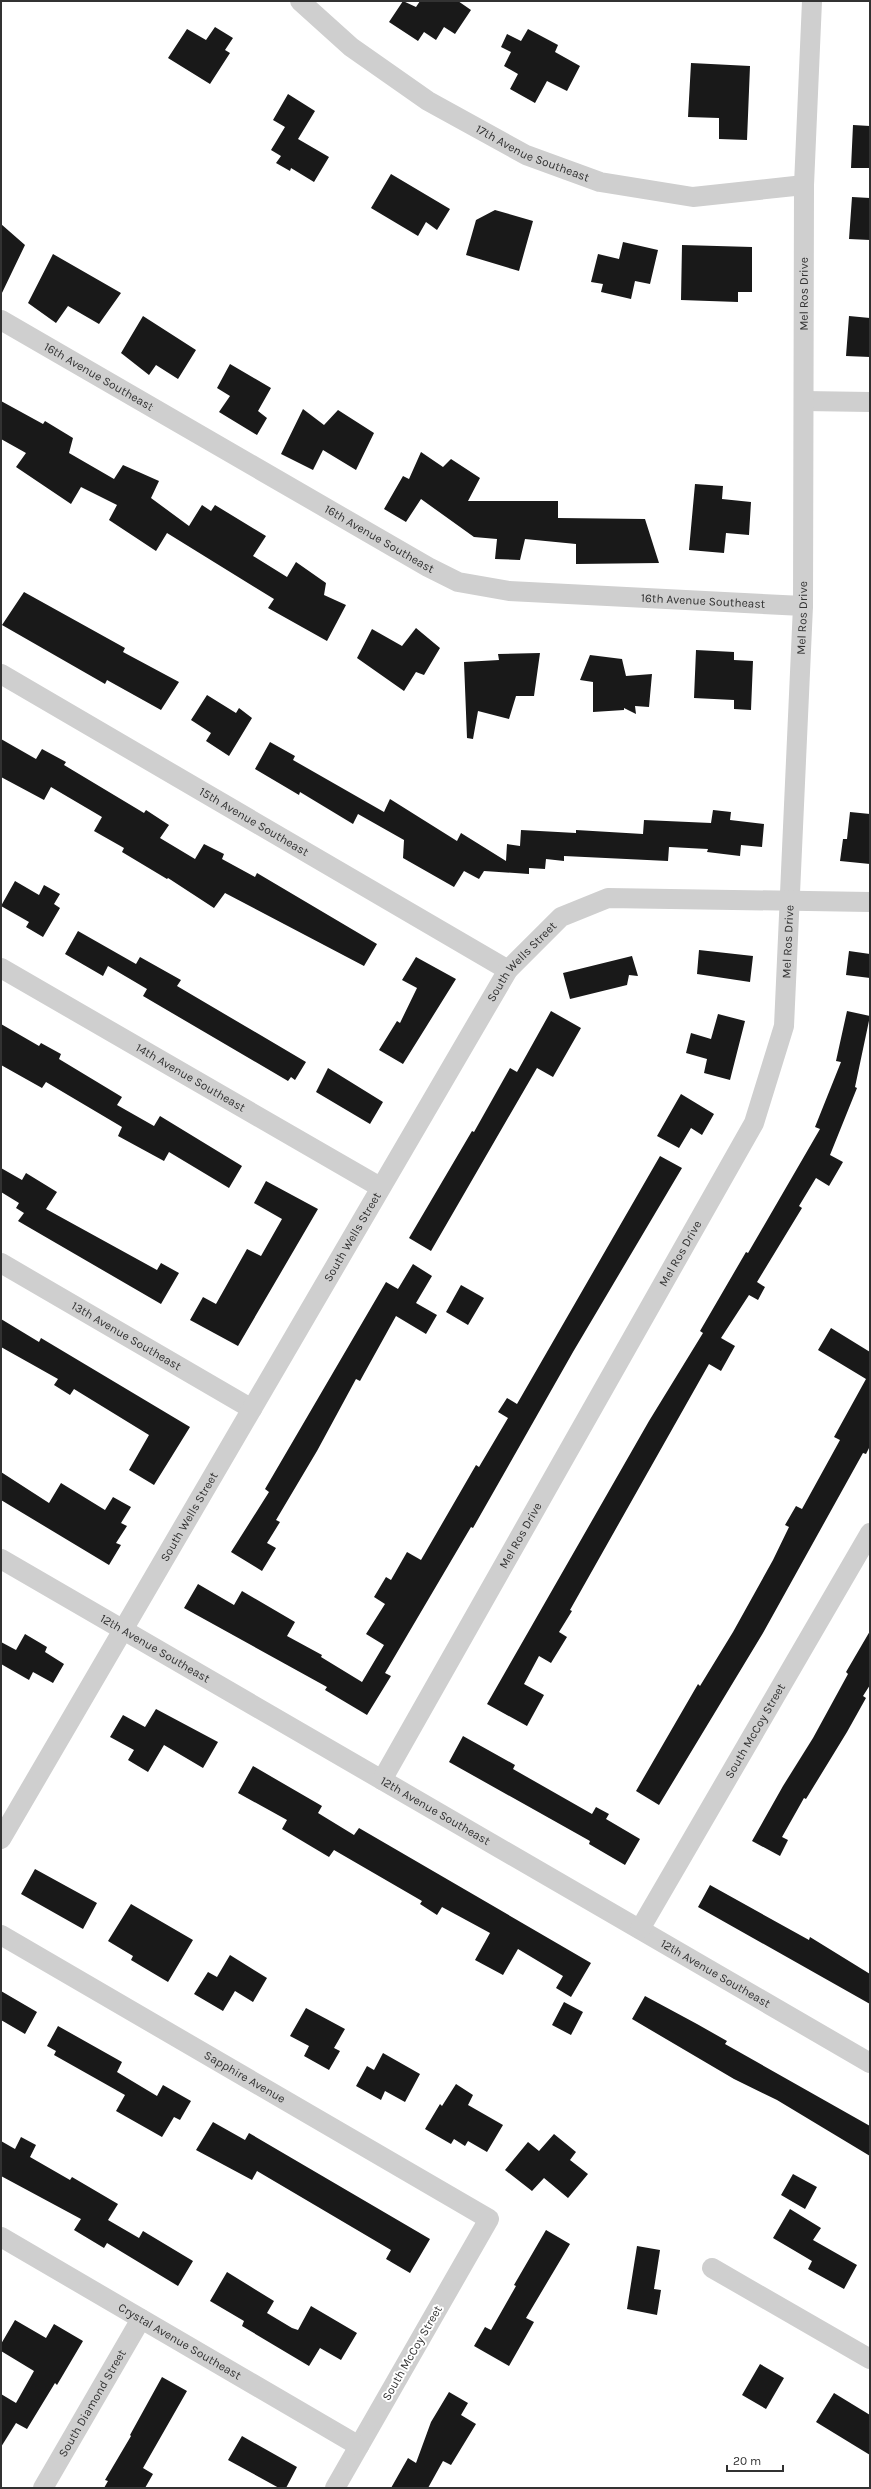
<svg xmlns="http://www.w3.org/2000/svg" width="871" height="2489" font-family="Karla,sans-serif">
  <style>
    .building { fill: #191919 }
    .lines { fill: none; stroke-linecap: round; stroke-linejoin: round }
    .street { stroke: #cfcfcf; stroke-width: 20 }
    .labels { text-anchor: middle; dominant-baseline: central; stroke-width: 4; stroke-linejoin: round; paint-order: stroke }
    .street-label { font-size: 12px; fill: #323232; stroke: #fff }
  </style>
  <rect width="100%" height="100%" fill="#fff"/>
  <!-- building -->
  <path class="building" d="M403 1 416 7 420 1H458L471 10 455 34 444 27 436 40 424 32 418 41 389 22Z
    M215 27 233 38 225 50 230 53 210 84 168 58 187 29 206 40Z
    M528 29 558 45 555 52 580 66 567 91 547 81 535 103 510 89 518 74 504 66 511 52 501 47 507 34 521 41Z
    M691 63 750 66 747 140 719 139V118L688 117Z
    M288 94 315 111 298 139 329 157 314 182 291 168 290 171 276 163 281 156 271 150 285 127 273 120Z
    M853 125 870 126V168H851Z
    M391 174 450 209 437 230 426 222 418 236 371 208Z
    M852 197 870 198V240L849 239Z
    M495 210 533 221 519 271 466 255 476 220Z
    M1 224 25 245 1 295Z
    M623 242 658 250 650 284 635 281 631 299 601 292 603 284 591 282 598 254 619 259Z
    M682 245 752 247V292H738V302L681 300Z
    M53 254 121 293 99 324 68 306 56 323 28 303Z
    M143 316 196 350 178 379 156 365 149 375 121 353Z
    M849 316 870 318V357L846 356Z
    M230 364 271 388 258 411 267 418 257 435 219 412 230 396 217 388Z
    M1 401 43 424 45 421 73 438 69 453 114 479 123 465 159 481 151 498 189 526 202 505 211 511 215 505 266 536 253 556 287 577 296 562 326 583 324 595 346 605 327 641 268 608 274 599 167 533 156 551 109 520 117 505 81 487 71 504 16 467 26 453 1 439Z
    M303 409 324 425 338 410 374 433 356 470 323 450 313 470 281 454Z
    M421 452 443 467 451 459 480 478 468 501H558V518L645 519 659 563 576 564V544L525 539 520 560 495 559 497 539 474 537 421 499 406 522 384 509 403 476 409 479Z
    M695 484 723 486 722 499 751 502 749 535 726 533 724 553 689 550Z
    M24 592 125 648 123 652 179 682 161 710 107 680 105 684 2 625Z
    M416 628 440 648 424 675 416 672 404 691 357 658 372 629 402 646Z
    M696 650 734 652V660L753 661 751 710 734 709V700L694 698Z
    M540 653 534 696H516L509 719 478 711 473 739 467 738 464 662 499 660 498 654Z
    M590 655 622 659 626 676 652 674 649 707 635 706 636 714 624 708V710L593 712V682L580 680Z
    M207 695 236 713 239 708 252 718 229 756 206 741 211 733 191 720Z
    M1 739 36 759 42 749 66 762 64 765 144 813 146 810 169 825 160 838 195 859 204 844 224 854 222 859 255 877 257 873 377 944 364 966 225 893 214 908 168 878 167 879 122 852 124 848 94 831 102 817 51 787 44 800 1 777Z
    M270 742 295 756 293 760 384 812 390 799 457 841 461 833 506 861 507 844 520 846 521 830 576 833V830L643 834 644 820 711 823 713 810 731 812 730 820 764 824 762 847 741 845 740 856 707 852 708 849 669 847 668 861 564 856V861L546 859 545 869 529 868V874L484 871 479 879 464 871 454 887 403 858 404 840 358 814 353 824 300 792 299 795 255 769Z
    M850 812 870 814V864L840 861 843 839H847Z
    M15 881 39 895 44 885 60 894 54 904 60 908 43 937 26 927 29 922 1 906Z
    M78 931 136 964 140 957 181 980 177 986 306 1062 295 1080 291 1077 288 1081 143 996 147 989 108 966 103 976 65 954Z
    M699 950 753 956 750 982 697 974Z
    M849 951 870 954V978L846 975Z
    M632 956 638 976 629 975 627 985 570 999 563 973Z
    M416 957 456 979 403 1064 379 1050 397 1021 400 1023 417 988 402 980Z
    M551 1011 581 1028 553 1077 537 1068 431 1251 409 1238 472 1131 474 1132 510 1068 517 1072Z
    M847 1011 870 1016 855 1087 857 1088 830 1155 843 1162 829 1186 816 1178 799 1206 802 1208 757 1282 765 1287 758 1300 749 1295 721 1338 735 1346 721 1371 709 1364 570 1610 572 1611 559 1632 567 1637 551 1663 539 1656 524 1684 544 1695 527 1726 487 1704 649 1421 703 1333 700 1331 746 1252 748 1253 820 1129 815 1127 841 1062 836 1061Z
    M718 1014 745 1021 730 1080 704 1073 707 1059 686 1053 691 1033 711 1039Z
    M1 1024 39 1046 41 1043 61 1054 59 1059 122 1097 117 1105 154 1126 160 1116 242 1166 229 1188 169 1152 164 1161 118 1136 122 1127 46 1082 42 1088 1 1065Z
    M328 1068 383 1102 370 1124 316 1092Z
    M681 1094 714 1114 702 1135 691 1128 679 1148 657 1136Z
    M660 1156 682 1168 573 1352 473 1528 471 1527 385 1673 391 1676 367 1715 325 1690 327 1687 184 1608 198 1584 234 1605 242 1591 295 1622 287 1636 322 1655 321 1657 362 1682 384 1645 366 1634 385 1604 374 1597 386 1577 391 1580 407 1552 421 1560 476 1465 479 1467 508 1418 498 1412 507 1398 517 1404Z
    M1 1168 22 1180 26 1173 57 1192 46 1209 157 1270 161 1263 179 1273 161 1304 18 1221 24 1213 16 1208 19 1203 1 1192Z
    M266 1181 318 1209 238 1346 190 1320 203 1297 216 1304 247 1249 261 1256 282 1219 254 1203Z
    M413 1264 432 1276 416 1303 437 1315 426 1334 396 1316 360 1381 356 1379 317 1451 276 1520 280 1522 267 1543 276 1548 262 1571 231 1552 269 1492 265 1489 386 1282 398 1289Z
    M461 1285 484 1298 468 1325 446 1312Z
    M1 1319 39 1342 41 1338 190 1427 154 1485 129 1470 149 1435 74 1389 70 1395 54 1385 58 1379 1 1347Z
    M831 1328 870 1352V1446L866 1454 863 1453 763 1633 659 1805 636 1791 698 1684 700 1686 733 1632 773 1560 789 1527 785 1525 796 1506 802 1509 840 1440 834 1437 866 1379 818 1350Z
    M1 1472 49 1503 61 1483 105 1510 113 1497 131 1507 121 1523 127 1526 116 1543 121 1545 109 1565 1 1500Z
    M870 1631V1685L863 1696 866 1698 847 1732 806 1799 804 1798 782 1837 788 1840 780 1856 752 1841 783 1786 813 1738 848 1674 846 1672Z
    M25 1634 47 1647 45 1652 64 1664 53 1683 33 1672 29 1680 1 1664V1642L16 1650Z
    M156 1709 218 1742 203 1768 164 1745 148 1772 128 1760 134 1750 110 1737 123 1715 145 1727Z
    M463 1736 515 1765 513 1769 592 1814 596 1807 609 1814 606 1819 640 1839 625 1865 589 1844 590 1841 449 1762Z
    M253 1766 322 1806 318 1813 354 1835 359 1828 591 1963 571 1997 556 1988 563 1976 518 1949 503 1975 475 1960 490 1933 442 1907 437 1915 420 1904 422 1901 334 1850 329 1857 282 1829 287 1820 238 1793Z
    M35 1869 97 1903 83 1929 21 1894Z
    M710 1885 809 1940 810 1937 870 1974V2004L698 1907Z
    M131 1904 193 1940 168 1982 131 1960 133 1956 108 1941Z
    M230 1955 267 1978 253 2002 235 1991 223 2011 194 1994 208 1972 217 1977Z
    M1 1991 37 2012 25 2034 1 2020Z
    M645 1996 697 2024 727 2041 725 2044 870 2126V2156L777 2100 734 2079 632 2019Z
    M564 2002 583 2012 571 2035 552 2025Z
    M306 2008 345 2029 334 2048 340 2051 329 2070 304 2056 309 2046 290 2036Z
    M58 2026 122 2062 117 2072 157 2096 163 2085 191 2101 180 2120 174 2117 162 2137 116 2111 125 2095 54 2055 56 2051 47 2046Z
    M383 2053 420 2074 405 2102 385 2091 381 2100 356 2086 367 2066 374 2070Z
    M456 2084 473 2095 468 2105 503 2125 487 2152 468 2141 465 2146 454 2139 451 2144 425 2129 440 2104 442 2106Z
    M213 2122 245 2140 249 2133 430 2239 410 2273 386 2259 391 2250 257 2171 252 2180 196 2150Z
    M554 2134 576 2152 570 2160 588 2174 568 2198 544 2178 532 2191 505 2170 528 2142 539 2151Z
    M21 2137 36 2145 30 2157 70 2180 72 2177 118 2204 108 2220 139 2238 143 2231 193 2261 178 2286 107 2243 104 2248 74 2230 81 2219 1 2176V2141L15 2149Z
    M793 2174 817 2187 805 2209 781 2195Z
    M790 2209 821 2228 813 2240 857 2265 844 2289 808 2269 812 2261 773 2238Z
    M546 2230 570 2244 526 2318 534 2322 509 2366 474 2346 485 2327 491 2330 516 2286 514 2285Z
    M637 2246 660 2250 654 2289 661 2290 657 2315 627 2309Z
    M227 2272 274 2301 267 2313 292 2328 298 2330 311 2306 357 2333 341 2360 320 2348 309 2366 242 2326 244 2321 210 2301Z
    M15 2320 46 2338 54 2324 83 2341 57 2385 55 2383 27 2429 16 2423 1 2447V2394L16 2403 34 2371 1 2351V2344Z
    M760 2364 784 2378 766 2409 742 2395Z
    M162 2377 187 2391 143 2468 153 2474 145 2488H104L108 2481 105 2480 131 2436 130 2435Z
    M449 2392 468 2403 461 2415 476 2424 451 2465 443 2461 428 2488H391L408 2458 416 2463 431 2422Z
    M834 2393 870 2415V2455L816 2422Z
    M242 2436 297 2467 286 2488H279L228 2460Z"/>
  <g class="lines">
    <!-- street -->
    <g class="street">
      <path id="s1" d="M300 1 351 47 428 101 526 155 600 182 693 197 804 185"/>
      <path id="s2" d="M1 320 428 567 458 582 509 591 803 606"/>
      <path d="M804 401 870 402"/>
      <path id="s3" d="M1 674 508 970"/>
      <path id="s4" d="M1 968 380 1187"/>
      <path id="s5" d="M1 1263 252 1409"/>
      <path id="s6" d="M1 1559 870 2063"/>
      <path id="s7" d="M382 1780 754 1123 784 1026 803 606 804 185 812 1"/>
      <path id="s8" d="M1 1839 508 970 561 917 608 898 870 902"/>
      <path id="s9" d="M640 1929 870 1533"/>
      <path id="s10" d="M1 1935 489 2219 335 2488"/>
      <path id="s11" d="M1 2237 359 2446"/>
      <path d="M712 2268 870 2359"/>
      <path id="s12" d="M43 2488 141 2319"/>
    </g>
  </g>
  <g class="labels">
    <!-- street labels -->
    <g class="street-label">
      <text stroke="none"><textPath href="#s1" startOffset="280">17th Avenue Southeast</textPath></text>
      <text stroke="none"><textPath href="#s7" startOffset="1589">Mel Ros Drive</textPath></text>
      <text stroke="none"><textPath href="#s2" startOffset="113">16th Avenue Southeast</textPath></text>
      <text stroke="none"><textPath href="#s2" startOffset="437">16th Avenue Southeast</textPath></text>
      <text stroke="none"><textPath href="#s2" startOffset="773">16th Avenue Southeast</textPath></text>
      <text stroke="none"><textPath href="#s7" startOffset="1265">Mel Ros Drive</textPath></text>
      <text stroke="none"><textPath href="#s3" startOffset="293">15th Avenue Southeast</textPath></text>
      <text stroke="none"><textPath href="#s7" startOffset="941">Mel Ros Drive</textPath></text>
      <text stroke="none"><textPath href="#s8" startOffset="1021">South Wells Street</textPath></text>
      <text stroke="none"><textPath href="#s4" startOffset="219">14th Avenue Southeast</textPath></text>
      <text stroke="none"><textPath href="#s8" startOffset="697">South Wells Street</textPath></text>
      <text stroke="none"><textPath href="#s7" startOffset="605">Mel Ros Drive</textPath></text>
      <text stroke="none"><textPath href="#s5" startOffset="145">13th Avenue Southeast</textPath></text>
      <text stroke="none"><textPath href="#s8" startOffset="373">South Wells Street</textPath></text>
      <text stroke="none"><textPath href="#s7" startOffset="281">Mel Ros Drive</textPath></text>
      <text stroke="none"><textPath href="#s6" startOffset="178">12th Avenue Southeast</textPath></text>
      <text stroke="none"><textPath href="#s9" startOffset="229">South McCoy Street</textPath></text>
      <text stroke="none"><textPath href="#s6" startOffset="502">12th Avenue Southeast</textPath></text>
      <text stroke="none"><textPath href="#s6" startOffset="826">12th Avenue Southeast</textPath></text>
      <text stroke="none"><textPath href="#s10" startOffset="282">Sapphire Avenue</textPath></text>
      <text stroke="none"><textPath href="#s11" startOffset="207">Crystal Avenue Southeast</textPath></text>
      <text transform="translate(412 2353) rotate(-60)">South McCoy Street</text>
      <text stroke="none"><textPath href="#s12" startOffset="98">South Diamond Street</textPath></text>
    </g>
  </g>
  <!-- border -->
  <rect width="871" height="2489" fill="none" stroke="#323232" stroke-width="4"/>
  <!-- scale -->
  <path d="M727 2465v6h56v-6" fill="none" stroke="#323232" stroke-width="2"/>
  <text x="733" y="2465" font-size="12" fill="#323232" stroke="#ffffff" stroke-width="3" paint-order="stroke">20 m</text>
</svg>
